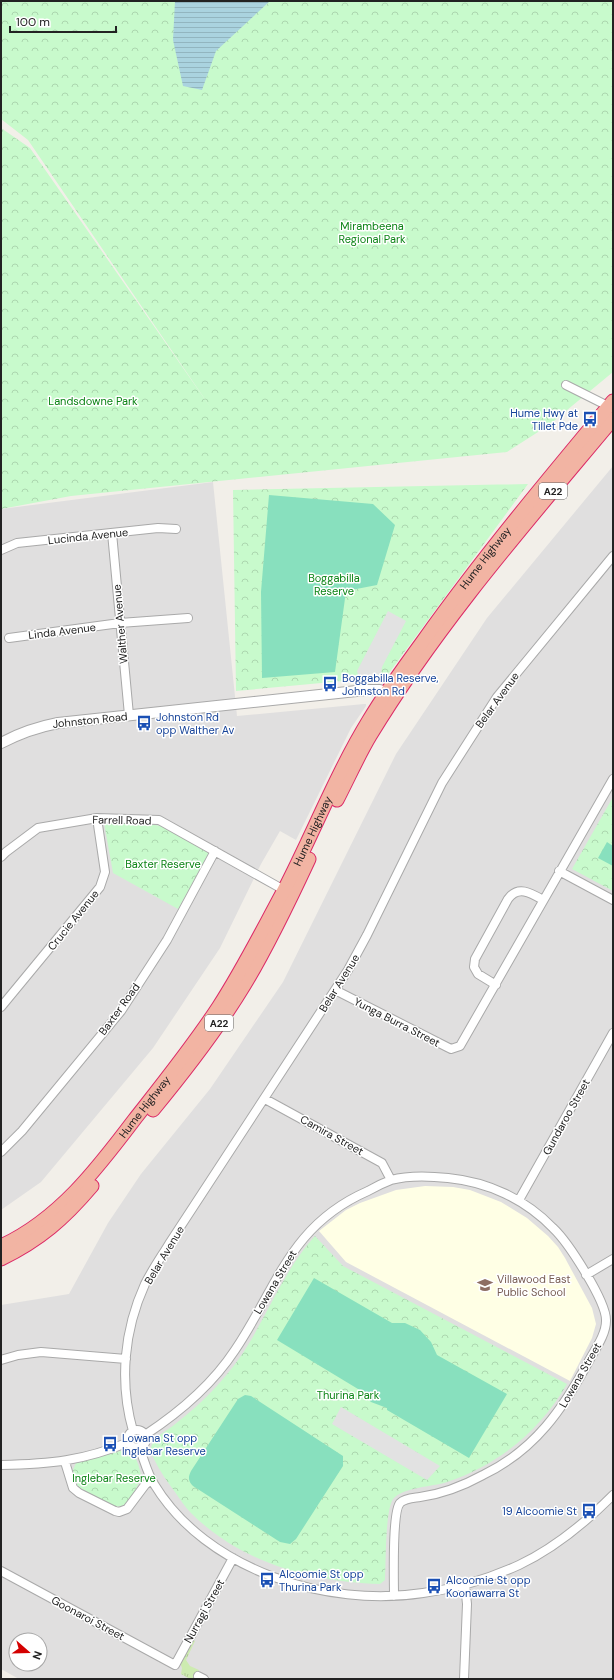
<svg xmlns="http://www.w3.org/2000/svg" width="614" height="1680" font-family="'DM Sans',sans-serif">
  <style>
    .residential { fill: #e0dfdf; fill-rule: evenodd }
    .education { fill: #ffffe5 }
    .grass { fill: url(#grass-tufts) }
    .park { fill: url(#park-crowns) }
    .pitch { fill: #88e0be }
    .parking { fill: #e2e2e2 }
    .water { fill: url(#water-rules) }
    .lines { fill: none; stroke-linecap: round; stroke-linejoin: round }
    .minor-casing { stroke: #a9a9a9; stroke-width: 10 }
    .tertiary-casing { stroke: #a9a9a9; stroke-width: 12 }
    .trunk-casing { stroke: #dc2a67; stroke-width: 15 }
    .minor { stroke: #fff; stroke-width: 8 }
    .tertiary { stroke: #fff; stroke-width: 10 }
    .trunk { stroke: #f2b4a3; stroke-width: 13 }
    .labels { text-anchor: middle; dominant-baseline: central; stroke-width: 3; stroke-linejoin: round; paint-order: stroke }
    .shield { fill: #fff; stroke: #646464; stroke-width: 1 }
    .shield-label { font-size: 10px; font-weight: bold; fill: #222 }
    .park-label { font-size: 11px; fill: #0c8416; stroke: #fff }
    .transit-label { font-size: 11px; fill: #164399; stroke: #fff; text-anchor: start }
    .street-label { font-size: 11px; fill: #222; stroke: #fff }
    .education-label { font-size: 11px; fill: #785e54; stroke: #fff; text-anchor: start }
  </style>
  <defs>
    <pattern id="grass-tufts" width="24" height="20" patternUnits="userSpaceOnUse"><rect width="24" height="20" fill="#cdebb0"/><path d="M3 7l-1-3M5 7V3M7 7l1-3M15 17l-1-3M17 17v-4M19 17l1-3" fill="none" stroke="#b0c997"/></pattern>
    <pattern id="park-crowns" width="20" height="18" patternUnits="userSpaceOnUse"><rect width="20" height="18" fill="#c8facc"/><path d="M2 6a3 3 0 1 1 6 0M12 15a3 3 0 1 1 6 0" fill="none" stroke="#acd6af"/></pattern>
    <pattern id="water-rules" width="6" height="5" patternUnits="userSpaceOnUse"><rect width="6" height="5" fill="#aad3df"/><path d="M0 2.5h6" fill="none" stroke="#92b5bf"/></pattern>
  </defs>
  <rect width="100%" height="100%" fill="#f2efe9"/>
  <!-- residential -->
  <path class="residential" d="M613 466V1679H19L1 1669V1305L69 1294 108 1223 141 1174 210 1089 283 982 396 754 487 618ZM16 1640H40V1664H16Z
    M213 482 237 716 364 704H366V706L351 728 296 840 280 831 261 864 220 948 153 1048 41 1182 1 1210V509Z"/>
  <!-- education -->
  <path class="education" d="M425 1186 453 1187 470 1190 501 1202 527 1218 548 1236 558 1247 565 1258 592 1308 596 1324 592 1338 570 1381 346 1262 319 1231 346 1210 360 1203 396 1190Z"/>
  <!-- grass -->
  <path class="grass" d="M193 1640 195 1641 186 1660 190 1666 199 1670 195 1679H190L181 1674 182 1668 180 1663Z"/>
  <!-- park -->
  <path class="park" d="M1 1H613V372L549 425 507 452 71 496 1 509V128L30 148 213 411 28 140 1 119Z
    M528 484 386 677 236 691 233 490Z
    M613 797V891L572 869Z
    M104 823 148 824 161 826 210 852 178 909 113 873Z
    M315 1236 343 1266 567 1384C540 1431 498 1465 447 1482 432 1487 403 1487 393 1499 385 1511 386 1564 385 1580L380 1584C312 1582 241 1563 191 1513 185 1507 180 1499 175 1492 165 1479 156 1465 150 1450L154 1439C160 1434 168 1430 174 1425 204 1402 232 1373 251 1340 271 1306 288 1265 315 1236Z
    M124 1450C127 1450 128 1450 131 1451 135 1453 142 1473 141 1478 136 1488 129 1510 114 1506L78 1487 72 1472 76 1463Z"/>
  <!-- pitch -->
  <path class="pitch" d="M269 495 373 504 395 525 377 585 346 591 335 672 262 678 261 592Z
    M607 842 613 846V866L598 858Z
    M314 1278 392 1323H405L420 1330 431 1342 437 1355 507 1394 469 1458 387 1410V1408L371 1402 358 1389 277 1340Z
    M245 1395 251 1396 343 1456V1466L296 1539 290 1544 280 1542 193 1486C188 1481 188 1477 191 1471L238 1399Z"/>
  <!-- parking -->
  <path class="parking" d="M388 611 406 621 382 667 381 674 360 681 357 671Z
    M341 1407 440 1466 427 1480 332 1424Z"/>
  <!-- water -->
  <path class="water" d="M175 1H270L216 51 202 90 183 86 173 40Z"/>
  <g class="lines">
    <!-- minor casing -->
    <g class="minor-casing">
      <path id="minor" d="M566 385 612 408
        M112 533 129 715
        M1 550 17 543 158 528 176 529
        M9 638 120 623 188 618
        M1 857 6 852 38 828 97 818 159 820 284 890
        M559 871 613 900
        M496 985 478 974 474 967 475 959 508 899C518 885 531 893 543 900
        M335 990 447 1047 451 1049 460 1046 613 779
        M1 1007 100 887 105 872 97 818
        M265 1099 382 1163 391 1180
        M1 1152 22 1131 121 1011 167 940 215 851
        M519 1200 613 1033
        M586 1275 613 1259
        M1 1360 18 1355 41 1352 126 1359
        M128 1439a9 9 0 1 1 18 0a9 9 0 1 1-18 0Z
        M133 1431C119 1382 124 1330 145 1284 152 1270 161 1257 169 1244L348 970 367 935 442 783 497 697 613 556
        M145 1435C180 1412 212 1385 235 1350 278 1286 290 1225 368 1191 375 1187 383 1183 391 1180 409 1175 430 1176 448 1178 488 1182 525 1199 553 1228 568 1242 607 1302 606 1321 606 1334 596 1348 590 1359 563 1409 535 1450 483 1475 463 1486 442 1494 420 1497 414 1498 405 1498 400 1503 392 1512 394 1580 394 1596
        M139 1447C144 1459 147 1473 154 1484 206 1570 327 1608 423 1593 456 1589 488 1579 519 1565 555 1548 585 1523 613 1495
        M65 1462 73 1488 79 1493 115 1511 119 1512 127 1509 145 1485 152 1479
        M1 1465C50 1464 83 1461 129 1442
        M1 1571 175 1665 233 1558
        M198 1676 204 1679
        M464 1679 467 1604 465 1585"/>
    </g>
    <!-- tertiary casing -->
    <g class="tertiary-casing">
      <path id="tertiary" d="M1 743C20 733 37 727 58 723L366 690H380L393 693"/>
    </g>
    <!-- trunk casing -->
    <g class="trunk-casing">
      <g id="trunk">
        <path d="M337 800C348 779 358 756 370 736 439 622 528 521 613 419"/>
        <path d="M153 1110C186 1070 218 1029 245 984 269 944 289 902 309 859"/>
        <path id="s1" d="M1 1246C58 1220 97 1169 134 1120 163 1083 193 1046 219 1006 243 969 263 929 284 890 313 834 336 774 369 720 385 693 404 667 423 641 482 558 547 480 613 401"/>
        <path d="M1 1259C40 1240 64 1219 92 1186"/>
      </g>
    </g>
    <!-- minor -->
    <use href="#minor" class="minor"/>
    <!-- tertiary -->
    <use href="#tertiary" class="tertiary"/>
    <!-- trunk -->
    <use href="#trunk" class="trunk"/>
  </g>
  <!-- icons -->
  <defs>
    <g id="bus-bare" transform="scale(1.2)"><path d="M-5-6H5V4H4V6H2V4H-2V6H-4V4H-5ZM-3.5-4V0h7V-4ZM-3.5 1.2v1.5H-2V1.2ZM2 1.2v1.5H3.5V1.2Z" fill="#1a4fb4" stroke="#fff" stroke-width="2.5" paint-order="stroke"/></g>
    <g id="school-bare" transform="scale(1.2)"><path d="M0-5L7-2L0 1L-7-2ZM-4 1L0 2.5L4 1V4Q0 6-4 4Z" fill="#8d6e63" stroke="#fff" stroke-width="2.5" paint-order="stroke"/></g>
  </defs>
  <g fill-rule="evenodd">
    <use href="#bus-bare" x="590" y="419"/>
    <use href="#bus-bare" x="330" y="684"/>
    <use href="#bus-bare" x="144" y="723"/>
    <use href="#school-bare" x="485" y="1285"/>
    <use href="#bus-bare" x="110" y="1444"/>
    <use href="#bus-bare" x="589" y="1511"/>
    <use href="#bus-bare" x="267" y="1580"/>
    <use href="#bus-bare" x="434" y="1586"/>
  </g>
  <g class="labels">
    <!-- shield labels -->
    <g class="shield">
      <rect x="539" y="483" width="28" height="16" rx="3"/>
      <rect x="205" y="1015" width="28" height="16" rx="3"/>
    </g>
    <g class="shield-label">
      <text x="553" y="491">A22</text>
      <text x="219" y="1023">A22</text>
    </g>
    <!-- park labels -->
    <g class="park-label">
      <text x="372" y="226">Mirambeena<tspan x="372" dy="13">Regional Park</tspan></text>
      <text x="93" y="401">Landsdowne Park</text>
      <text x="334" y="578">Boggabilla<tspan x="334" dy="13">Reserve</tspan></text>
      <text x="163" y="864">Baxter Reserve</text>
      <text x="348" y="1395">Thurina Park</text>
      <text x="114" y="1478">Inglebar Reserve</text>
    </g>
    <!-- transit labels -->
    <g class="transit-label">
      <text x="578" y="413" text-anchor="end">Hume Hwy at<tspan x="578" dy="13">Tillet Pde</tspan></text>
      <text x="342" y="678">Boggabilla Reserve,<tspan x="342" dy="13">Johnston Rd</tspan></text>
      <text x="156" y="717">Johnston Rd<tspan x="156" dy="13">opp Walther Av</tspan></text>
      <text x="122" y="1438">Lowana St opp<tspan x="122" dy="13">Inglebar Reserve</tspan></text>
      <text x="577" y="1511" text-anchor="end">19 Alcoomie St</text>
      <text x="279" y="1574">Alcoomie St opp<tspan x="279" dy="13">Thurina Park</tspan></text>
      <text x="446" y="1580">Alcoomie St opp<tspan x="446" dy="13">Koonawarra St</tspan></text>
    </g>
    <!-- street labels -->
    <g class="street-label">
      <text transform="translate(88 536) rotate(-6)">Lucinda Avenue</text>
      <text stroke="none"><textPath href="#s1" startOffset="850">Hume Highway</textPath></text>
      <text transform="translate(120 624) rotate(-95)">Walther Avenue</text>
      <text transform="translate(62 631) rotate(-7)">Linda Avenue</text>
      <text transform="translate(497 700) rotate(-54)">Belar Avenue</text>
      <text transform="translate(90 720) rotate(-6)">Johnston Road</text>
      <text transform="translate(122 820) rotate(1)">Farrell Road</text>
      <text stroke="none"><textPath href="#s1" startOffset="526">Hume Highway</textPath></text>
      <text transform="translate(73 920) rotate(-51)">Crucie Avenue</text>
      <text transform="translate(339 983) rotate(-58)">Belar Avenue</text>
      <text transform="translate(119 1009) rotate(-54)">Baxter Road</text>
      <text transform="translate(397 1022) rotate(27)">Yunga Burra Street</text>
      <text stroke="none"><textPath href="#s1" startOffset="202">Hume Highway</textPath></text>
      <text transform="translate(566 1117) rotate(-61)">Gundaroo Street</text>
      <text transform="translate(332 1135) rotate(29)">Camira Street</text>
      <text transform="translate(164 1255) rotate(-59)">Belar Avenue</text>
      <text transform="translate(275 1282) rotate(-59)">Lowana Street</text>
      <text transform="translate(580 1375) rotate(-60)">Lowana Street</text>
      <text transform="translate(204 1611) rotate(-61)">Nurragi Street</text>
      <text transform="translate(88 1618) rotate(28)">Goonaroi Street</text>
    </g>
    <!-- education labels -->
    <g class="education-label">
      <text x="497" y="1279">Villawood East<tspan x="497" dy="13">Public School</tspan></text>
    </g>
  </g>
  <!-- border -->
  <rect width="614" height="1680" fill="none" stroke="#222222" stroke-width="4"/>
  <!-- north arrow -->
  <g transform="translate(28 1652) rotate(110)"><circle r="19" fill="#ffffff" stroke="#a7a7a7"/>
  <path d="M0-3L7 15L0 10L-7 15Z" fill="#d40000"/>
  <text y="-6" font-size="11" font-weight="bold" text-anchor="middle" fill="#222222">N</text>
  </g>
  <!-- scale -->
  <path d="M10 26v6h106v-6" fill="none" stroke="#222222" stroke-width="2"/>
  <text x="16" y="26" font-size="12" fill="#222222" stroke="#ffffff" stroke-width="3" paint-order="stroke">100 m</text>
</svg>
